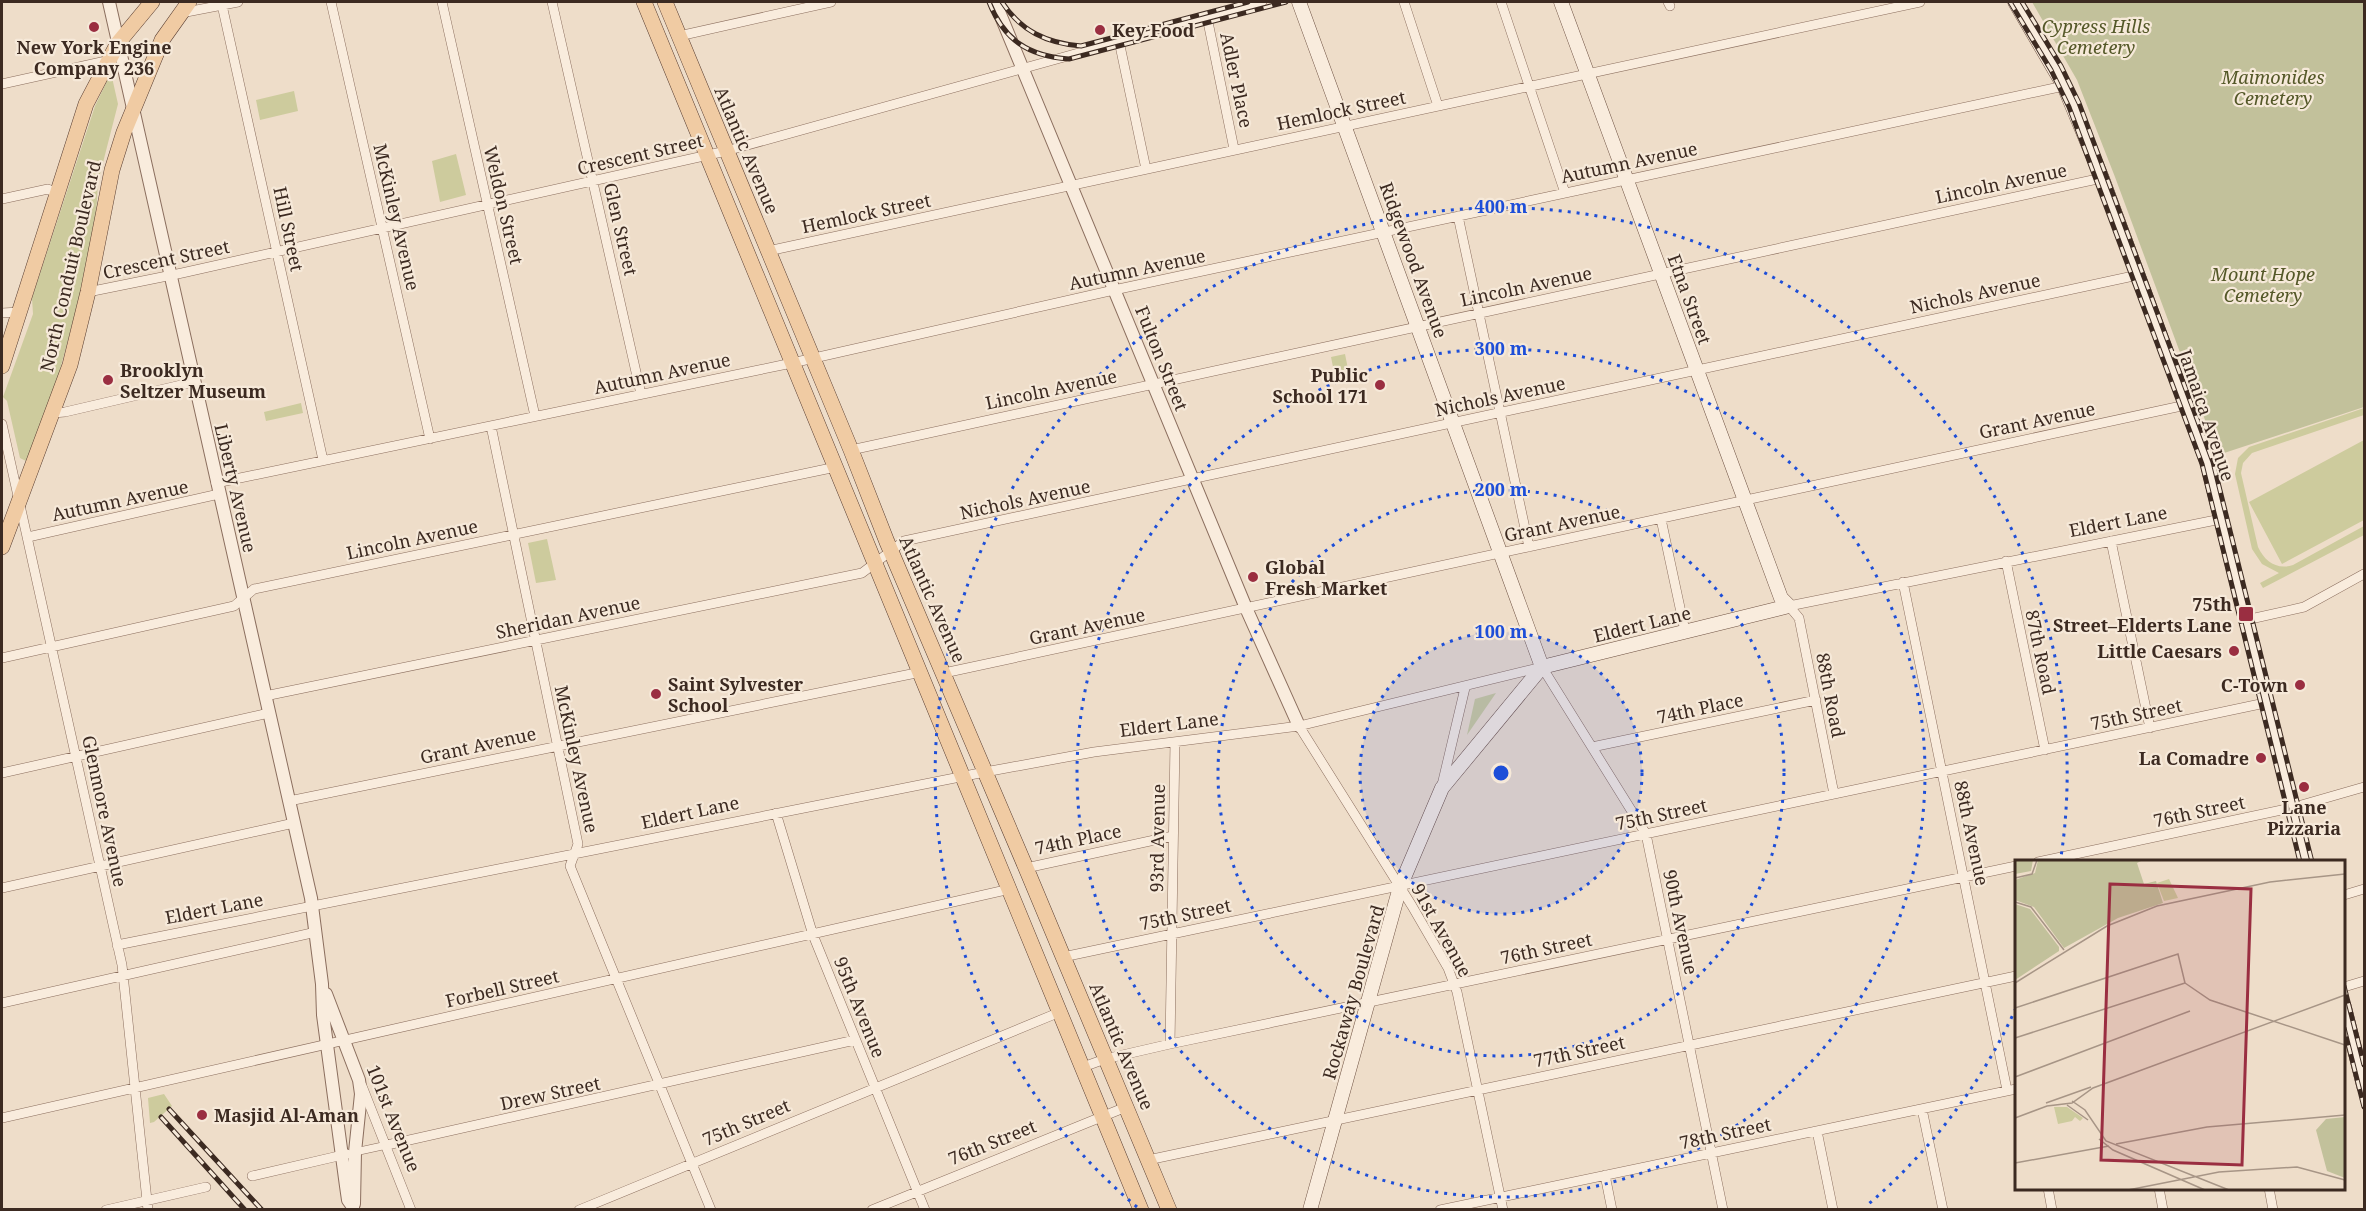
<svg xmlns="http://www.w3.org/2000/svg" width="2366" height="1211" font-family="'Noto Serif',serif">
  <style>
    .green { fill: #cdcb9d }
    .cemetery { fill: #c2c19b }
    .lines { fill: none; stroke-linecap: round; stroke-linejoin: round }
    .pedestrian-casing { stroke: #8b6e5e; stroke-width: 8 }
    .minor-casing { stroke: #8b6e5e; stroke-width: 10 }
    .tertiary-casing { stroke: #8b6e5e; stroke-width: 14 }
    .secondary-casing { stroke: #6d5041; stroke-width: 15 }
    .primary-casing { stroke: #593e32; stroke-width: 16 }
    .pedestrian { stroke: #f9ecdd; stroke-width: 7 }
    .minor { stroke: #f9ecdd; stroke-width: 9 }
    .tertiary { stroke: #f9ecdd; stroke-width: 12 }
    .secondary { stroke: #f9ecdd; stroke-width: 14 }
    .primary { stroke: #f0cba3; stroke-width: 15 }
    .rail-casing { stroke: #3c2a21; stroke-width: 5 }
    .rail { stroke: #f6e9d9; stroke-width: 3; stroke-dasharray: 9; stroke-linecap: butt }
    .ring { fill: none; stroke: #1d4ed8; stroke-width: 3; stroke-dasharray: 3 6 }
    .poi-dot { fill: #9a2e41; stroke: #f6e9d9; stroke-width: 2 }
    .labels { text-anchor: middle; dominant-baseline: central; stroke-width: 4.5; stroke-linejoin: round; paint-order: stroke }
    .park-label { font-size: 18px; font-style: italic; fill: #545828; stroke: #f6e9d9 }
    .poi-label { font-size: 18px; font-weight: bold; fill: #3c2a21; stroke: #f6e9d9; text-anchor: start }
    .street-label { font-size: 18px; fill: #3c2a21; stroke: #f6e9d9 }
    .inset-road { fill: none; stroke: #a79586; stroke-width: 1.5 }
    .view { fill: #9a2e41; fill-opacity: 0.15; stroke: #9a2e41; stroke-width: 3 }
    .inset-edge { fill: none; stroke: #3c2a21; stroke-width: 3 }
    .centre { fill: #1d4ed8; stroke: #f6e9d9; stroke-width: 3 }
    .ring-label { font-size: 18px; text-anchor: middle; font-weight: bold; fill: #1d4ed8; stroke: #f6e9d9; stroke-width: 4.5; stroke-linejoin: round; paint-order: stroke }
  </style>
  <rect width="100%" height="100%" fill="#eeddc9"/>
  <!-- green -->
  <path class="green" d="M111 73 118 104 98 182 96 218 78 303 55 388 26 461 20 458 7 401 3 397 33 314 32 298 95 106Z
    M294 91 298 111 260 120 256 100Z
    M456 154 466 195 440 202 432 161Z
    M1345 354 1348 369 1334 372 1331 357Z
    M301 403 303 413 266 421 264 412Z
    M2364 408V415L2252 453 2243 463 2241 473 2258 547C2265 562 2277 570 2293 565L2364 526V535L2263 588 2260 583 2279 573 2262 564 2252 549 2235 474 2238 458 2249 447Z
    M2364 440V520L2282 564 2249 502Z
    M547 539 556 580 536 583 528 543Z
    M1496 693 1467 735 1475 699Z
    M164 1094 172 1106 154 1122 150 1123 148 1098Z"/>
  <!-- cemetery -->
  <path class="cemetery" d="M2032 2H2364V407L2218 455 2115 177 2077 80Z"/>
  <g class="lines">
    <!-- pedestrian casing -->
    <g class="pedestrian-casing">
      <path id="pedestrian" d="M355 1152 387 1145"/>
    </g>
    <!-- minor casing -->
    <g class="minor-casing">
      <path id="minor" d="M331 2 430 439
        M442 2 535 416
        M552 2 641 394
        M1404 2 1438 106
        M1501 2 1565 193
        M1668 2 1670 6
        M222 5 323 460
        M181 13 238 2
        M1207 17 1234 149
        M679 36 831 2
        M1119 41 1146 169
        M2 84 106 61
        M2 199 48 189 57 194
        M1458 216 1529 547
        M768 251 1920 2
        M88 292 182 273 726 151 1262 2
        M2 313 20 312
        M53 413 65 412 194 382
        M2 424 122 965 148 1210
        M491 426 578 844 570 866 711 1210
        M851 450 2102 178
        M216 483 792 363 1114 290 2064 86
        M1661 519 1685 631
        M28 537 219 494
        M2111 541 2150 728
        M2006 561 2045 750
        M1903 582 2007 1090
        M2246 620 2304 607 2364 574
        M2 658 234 606 254 589 836 467
        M944 673 2186 405
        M265 696 862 573 904 541 2138 275
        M1299 726 1412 906 1448 968 1457 992 1503 1210
        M1592 747 1816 700
        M2 773 269 713
        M1442 785 1465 688
        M1834 794 1799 618 1789 606 2221 519
        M289 801 921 672
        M776 813 813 935 925 1210
        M2038 862 2291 808 2364 787
        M1026 868 1173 836
        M2 888 294 823
        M2344 895 2364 889
        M117 945 985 772 1094 752 1299 726 1542 667 1646 834 1723 1210
        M1063 957 2265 703
        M2344 987 2364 981
        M2 1003 316 932
        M1170 1044 1175 742
        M1083 1067 1105 1059 1170 1044 2016 866
        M362 1086 411 1210
        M1922 1109 1943 1210
        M2 1118 1010 889
        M1817 1131 1833 1210
        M387 1145 855 1040
        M1148 1160 2016 976
        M1605 1175 1612 1210
        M252 1176 347 1154
        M2048 1188 2052 1210
        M2159 1188 2163 1210
        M2269 1188 2273 1210
        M106 1210 206 1187
        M579 1210 1060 1012
        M872 1210 1126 1107
        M1440 1210 2016 1089"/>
    </g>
    <!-- tertiary casing -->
    <g class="tertiary-casing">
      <path id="tertiary" d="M109 2 311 898 322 984 323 1015 346 1186 348 1200 353 1207
        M995 2 1246 608 1299 726
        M326 994 359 1080 361 1094 355 1152 354 1204"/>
    </g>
    <!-- secondary casing -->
    <g class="secondary-casing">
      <path id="secondary" d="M1299 2 1542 667
        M1561 2 1781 598 1789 606
        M2015 2 2064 86 2102 178 2207 462 2306 862
        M1542 667 1789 606
        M2344 1006 2364 1087
        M1310 1210 1400 887 1442 788 1542 667"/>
    </g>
    <!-- primary casing -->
    <g class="primary-casing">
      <path id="primary" d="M644 2 1141 1210
        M665 2 851 450 887 542 1026 868 1169 1210
        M2 366 86 104 118 43 152 2
        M2 547 70 365 88 292 112 170 124 132 162 40 189 2"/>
    </g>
    <!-- pedestrian -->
    <use href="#pedestrian" class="pedestrian"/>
    <!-- minor -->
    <use href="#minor" class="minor"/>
    <!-- tertiary -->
    <use href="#tertiary" class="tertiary"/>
    <!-- secondary -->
    <use href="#secondary" class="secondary"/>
    <!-- primary -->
    <use href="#primary" class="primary"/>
    <!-- rail casing -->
    <g class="rail-casing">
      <path id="rail" d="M989 2C1004 40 1028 56 1069 59L1286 2
        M1002 2C1021 31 1046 43 1081 46L1248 2
        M2010 2 2051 70 2069 107 2202 464 2300 862
        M2022 2 2061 66 2079 103 2213 462 2312 862
        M2344 986 2364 1065
        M2344 1028 2364 1107
        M169 1109 262 1210
        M161 1117 245 1210"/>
    </g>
    <!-- rail -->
    <use href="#rail" class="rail"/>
  </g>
  <!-- distance rings -->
  <circle cx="1501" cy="773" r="141" fill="#1d4ed8" fill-opacity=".12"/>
  <g class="ring">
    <circle cx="1501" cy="773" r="141"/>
    <circle cx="1501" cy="773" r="283"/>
    <circle cx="1501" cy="773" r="424"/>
    <path d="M2016 1008A566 566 0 0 1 1865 1207M1137 1207A566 566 0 1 1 2061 857"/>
  </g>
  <!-- markers -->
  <g class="poi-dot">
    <circle cx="94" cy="27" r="6"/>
    <circle cx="1100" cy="30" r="6"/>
    <circle cx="108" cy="380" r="6"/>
    <circle cx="1380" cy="385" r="6"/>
    <circle cx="1253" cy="577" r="6"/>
    <rect x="2238" y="606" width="16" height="16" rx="3"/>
    <circle cx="2234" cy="651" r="6"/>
    <circle cx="2300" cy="685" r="6"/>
    <circle cx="656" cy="694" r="6"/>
    <circle cx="2261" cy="758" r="6"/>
    <circle cx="2304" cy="787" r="6"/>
    <circle cx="202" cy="1115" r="6"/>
  </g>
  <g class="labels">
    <!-- park labels -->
    <g class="park-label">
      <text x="2096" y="26">Cypress Hills<tspan x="2096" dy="21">Cemetery</tspan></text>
      <text x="2273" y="77">Maimonides<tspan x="2273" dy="21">Cemetery</tspan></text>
      <text x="2263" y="274">Mount Hope<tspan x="2263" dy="21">Cemetery</tspan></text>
    </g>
    <!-- poi labels -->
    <g class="poi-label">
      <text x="1112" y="30">Key Food</text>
      <text x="94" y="47" text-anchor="middle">New York Engine<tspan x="94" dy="21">Company 236</tspan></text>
      <text x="120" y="370">Brooklyn<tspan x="120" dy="21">Seltzer Museum</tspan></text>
      <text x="1368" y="375" text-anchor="end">Public<tspan x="1368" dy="21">School 171</tspan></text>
      <text x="1265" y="567">Global<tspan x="1265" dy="21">Fresh Market</tspan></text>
      <text x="2232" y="604" text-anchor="end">75th<tspan x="2232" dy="21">Street–Elderts Lane</tspan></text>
      <text x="2222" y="651" text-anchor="end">Little Caesars</text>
      <text x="668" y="684">Saint Sylvester<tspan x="668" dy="21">School</tspan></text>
      <text x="2288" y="685" text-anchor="end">C-Town</text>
      <text x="2249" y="758" text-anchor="end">La Comadre</text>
      <text x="2304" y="807" text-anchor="middle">Lane<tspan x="2304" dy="21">Pizzaria</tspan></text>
      <text x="214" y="1115">Masjid Al-Aman</text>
    </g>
    <!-- street labels -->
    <g class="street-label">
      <text transform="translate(1237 80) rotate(78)">Adler Place</text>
      <text transform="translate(1341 110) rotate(-12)">Hemlock Street</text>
      <text transform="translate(747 150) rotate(67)">Atlantic Avenue</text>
      <text transform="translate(640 154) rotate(-13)">Crescent Street</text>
      <text transform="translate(1629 162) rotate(-12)">Autumn Avenue</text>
      <text transform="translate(2001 183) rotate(-12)">Lincoln Avenue</text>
      <text transform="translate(504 205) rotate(77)">Weldon Street</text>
      <text transform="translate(866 213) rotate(-12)">Hemlock Street</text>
      <text transform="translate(397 217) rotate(77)">McKinley Avenue</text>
      <text transform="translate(289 229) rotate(78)">Hill Street</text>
      <text transform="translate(621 229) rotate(77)">Glen Street</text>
      <text transform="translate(166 259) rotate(-12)">Crescent Street</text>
      <text transform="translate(1414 260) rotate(70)">Ridgewood Avenue</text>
      <text transform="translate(70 266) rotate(-77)">North Conduit Boulevard</text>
      <text transform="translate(1137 269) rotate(-12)">Autumn Avenue</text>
      <text transform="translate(1526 286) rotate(-12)">Lincoln Avenue</text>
      <text transform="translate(1975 293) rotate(-12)">Nichols Avenue</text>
      <text transform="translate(1690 299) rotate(70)">Etna Street</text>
      <text transform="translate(1162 358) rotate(68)">Fulton Street</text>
      <text transform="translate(662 373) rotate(-12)">Autumn Avenue</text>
      <text transform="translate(1051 389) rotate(-12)">Lincoln Avenue</text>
      <text transform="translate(1500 396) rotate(-12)">Nichols Avenue</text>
      <text transform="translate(2207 415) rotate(71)">Jamaica Avenue</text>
      <text transform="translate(2037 420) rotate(-12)">Grant Avenue</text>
      <text transform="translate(236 488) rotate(77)">Liberty Avenue</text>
      <text transform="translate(1025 499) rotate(-12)">Nichols Avenue</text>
      <text transform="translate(120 500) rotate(-12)">Autumn Avenue</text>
      <text transform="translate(2118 521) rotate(-11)">Eldert Lane</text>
      <text transform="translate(1562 523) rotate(-12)">Grant Avenue</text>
      <text transform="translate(412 539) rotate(-12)">Lincoln Avenue</text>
      <text transform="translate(933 599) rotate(66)">Atlantic Avenue</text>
      <text transform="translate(568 617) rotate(-12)">Sheridan Avenue</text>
      <text transform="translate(1642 624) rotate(-14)">Eldert Lane</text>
      <text transform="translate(1087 626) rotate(-12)">Grant Avenue</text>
      <text transform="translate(2041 652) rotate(78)">87th Road</text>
      <text transform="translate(1831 695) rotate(79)">88th Road</text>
      <text transform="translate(1700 708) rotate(-12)">74th Place</text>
      <text transform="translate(2136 714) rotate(-12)">75th Street</text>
      <text transform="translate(1169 724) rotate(-7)">Eldert Lane</text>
      <text transform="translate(478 745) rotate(-12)">Grant Avenue</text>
      <text transform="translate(577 759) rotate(78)">McKinley Avenue</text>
      <text transform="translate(105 811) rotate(78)">Glenmore Avenue</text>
      <text transform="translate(2199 811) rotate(-12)">76th Street</text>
      <text transform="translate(690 812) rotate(-12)">Eldert Lane</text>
      <text transform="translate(1661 814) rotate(-12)">75th Street</text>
      <text transform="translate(1972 833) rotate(78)">88th Avenue</text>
      <text transform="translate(1157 838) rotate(-89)">93rd Avenue</text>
      <text transform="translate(1078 839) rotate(-12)">74th Place</text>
      <text transform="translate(214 908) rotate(-11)">Eldert Lane</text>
      <text transform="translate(1185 914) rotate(-12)">75th Street</text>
      <text transform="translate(1681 922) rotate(78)">90th Avenue</text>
      <text transform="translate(1442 930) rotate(61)">91st Avenue</text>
      <text transform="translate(1546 948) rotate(-12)">76th Street</text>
      <text transform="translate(502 988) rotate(-13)">Forbell Street</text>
      <text transform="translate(1353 992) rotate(-74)">Rockaway Boulevard</text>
      <text transform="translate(860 1007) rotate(68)">95th Avenue</text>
      <text transform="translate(1122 1046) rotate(67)">Atlantic Avenue</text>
      <text transform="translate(1579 1051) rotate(-12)">77th Street</text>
      <text transform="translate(550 1093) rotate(-12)">Drew Street</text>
      <text transform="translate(394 1118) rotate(68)">101st Avenue</text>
      <text transform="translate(746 1122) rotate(-23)">75th Street</text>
      <text transform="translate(1725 1133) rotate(-12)">78th Street</text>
      <text transform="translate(992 1142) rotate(-22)">76th Street</text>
    </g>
  </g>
  <!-- overview -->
  <g transform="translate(2015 860)">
    <rect width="330" height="330" fill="#eeddc9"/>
    <path d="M154 19 163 38 149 41 142 23ZM39 247H52L68 258 65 261 60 257 57 261 43 264Z" fill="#cdcb9d"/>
    <path d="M0 0H18L16 11 0 14ZM23 0H128L122 3 129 24 141 21 148 43 103 58 49 88 19 47 0 40V20L20 13ZM0 44 15 49 44 87V91L0 120ZM330 257V318L312 311 301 270 311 259Z" fill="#c2c19b"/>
    <path class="inset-road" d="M0 18 17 14 22 0M0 42 16 47 49 90M0 123 92 66 142 46 255 22 330 14M170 123 195 140 330 185M0 148 163 94 170 123M0 178 170 123M0 217 175 151M57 241 70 250 91 281 214 330M31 243 76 227M52 245 73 260M0 258 32 246 57 243 78 228 330 135M84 279 98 290 190 330M101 284 192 267 330 255M0 303 94 286M113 330 204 312 282 307 330 320"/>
    <path class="view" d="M95 24 236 29 227 305 86 300Z"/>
    <rect width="330" height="330" class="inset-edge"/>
  </g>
  <circle cx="1501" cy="773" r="9" class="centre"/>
  <g class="ring-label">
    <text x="1501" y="213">400 m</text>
    <text x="1501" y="355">300 m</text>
    <text x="1501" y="496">200 m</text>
    <text x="1501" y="638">100 m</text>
  </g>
  <!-- border -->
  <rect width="2366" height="1211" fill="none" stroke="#3c2a21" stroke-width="6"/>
</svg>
